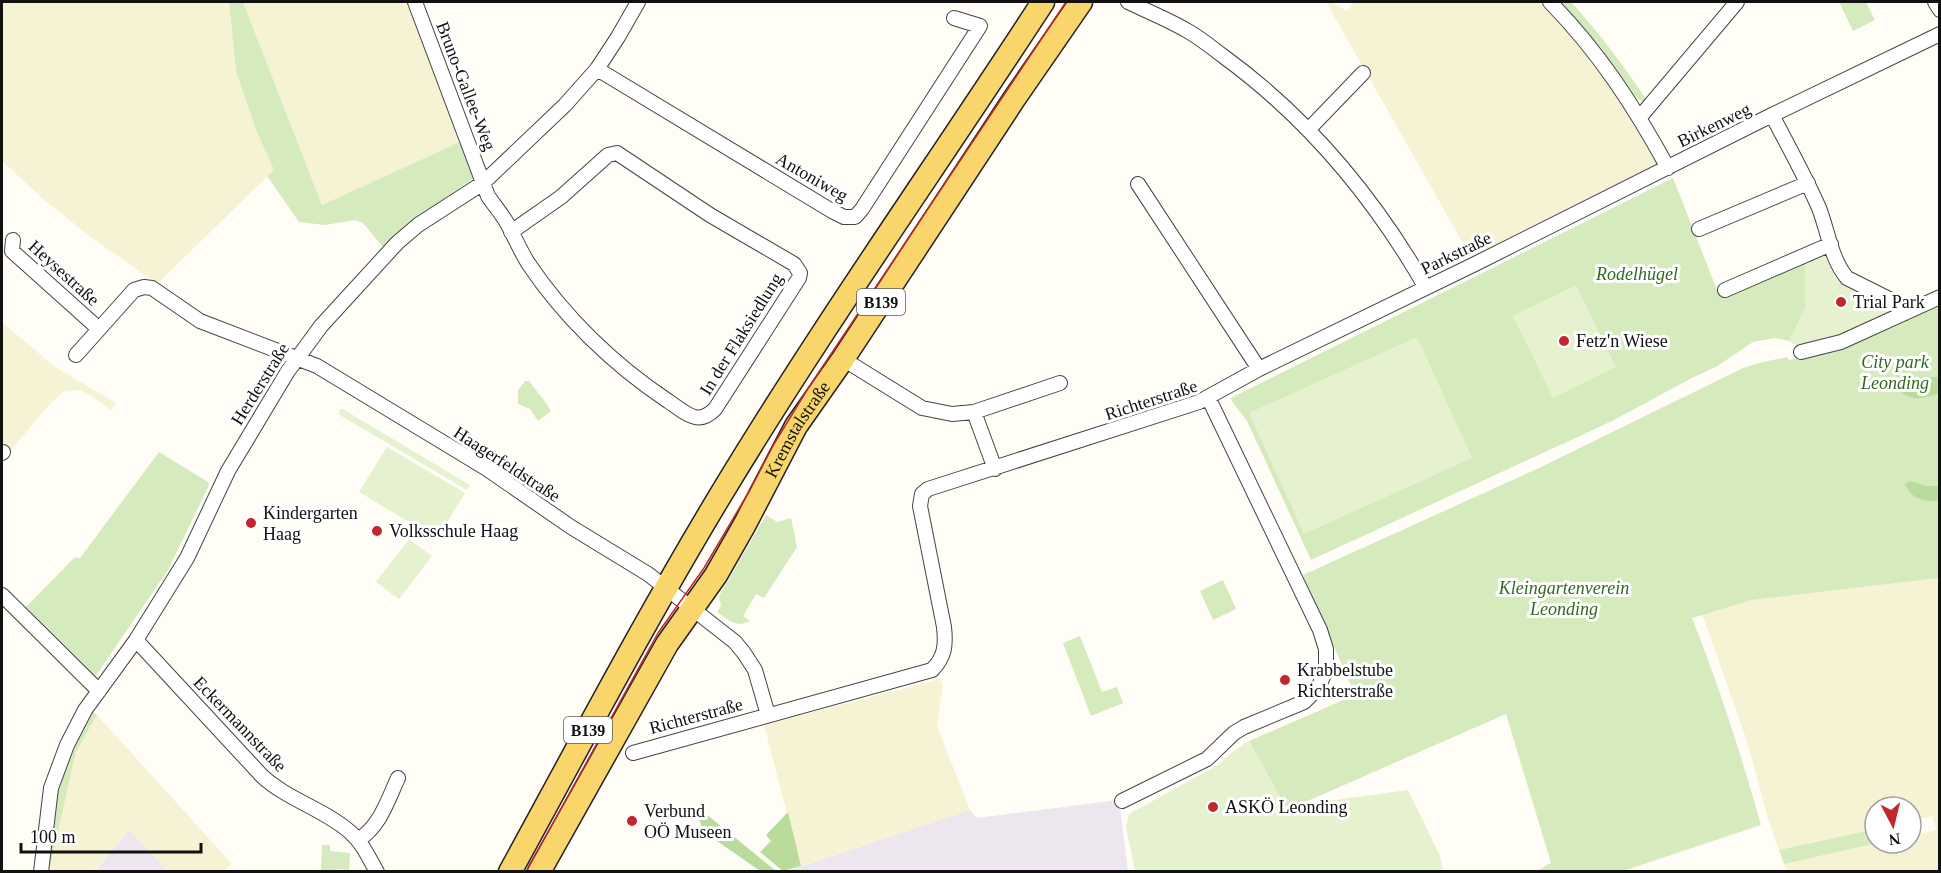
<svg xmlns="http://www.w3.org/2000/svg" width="1941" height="873" font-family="Georgia,serif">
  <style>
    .industrial { fill: #eee6ef }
    .farmland { fill: #f6f3d4 }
    .green { fill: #d5ebbd }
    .forest { fill: #b9dc9c }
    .pitch { fill: #e6f2cf }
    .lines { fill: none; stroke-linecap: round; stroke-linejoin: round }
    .minor-casing { stroke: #444; stroke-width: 16 }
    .primary-casing { stroke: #222; stroke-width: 25 }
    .minor { stroke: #fff; stroke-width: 14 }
    .primary { stroke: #f9d66b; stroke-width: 22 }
    .tram { stroke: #c4262e; stroke-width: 1.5 }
    .poi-dot { fill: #c4262e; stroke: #fff; stroke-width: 2 }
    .labels { text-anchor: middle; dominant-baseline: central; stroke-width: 6; stroke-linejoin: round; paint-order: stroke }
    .shield { fill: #fff; stroke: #585858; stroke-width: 1.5 }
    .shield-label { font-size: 16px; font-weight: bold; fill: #111 }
    .street-label { font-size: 18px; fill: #111; stroke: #fff }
    .park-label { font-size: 18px; font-style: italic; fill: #2f6b1f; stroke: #fff }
    .poi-label { font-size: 18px; fill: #111; stroke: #fff; text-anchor: start }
  </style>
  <rect width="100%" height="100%" fill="#fffdf5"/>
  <!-- industrial -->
  <path class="industrial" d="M1119 800 1128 871 784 872 970 810 977 818Z
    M129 830 168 871 94 872Z"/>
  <!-- farmland -->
  <path class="farmland" d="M2 2H229L236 71 256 130 274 170 157 284 91 237 42 198 2 161Z
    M243 2H410L462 141 322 205Z
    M1326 2H1332L1347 11 1353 2H1543L1585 48 1657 156 1656 165 1472 259Z
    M2 322 55 367 116 403 111 410 85 392 77 390 63 392 47 407 8 454 2 450Z
    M1939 578V871H1786L1784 864 1878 843H1911V836L1936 830 1933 816 1911 821V807H1875V829L1779 850 1769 822 1746 738 1702 614 1752 600Z
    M940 679 943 685 937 726 970 810 801 866 764 725Z
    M97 715 232 864 223 871H168L129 830 94 871 49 872 76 752Z"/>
  <!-- green -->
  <path class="green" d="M229 2H243L322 205 462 141 474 178 410 222 383 247 363 223 355 220 325 225 299 222 267 176 274 170 256 130 236 71Z
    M1560 2H1571C1599 33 1624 65 1647 101L1643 102 1637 99 1601 48Z
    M1839 2H1866L1875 20 1853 31Z
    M1673 178 1717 290 1722 291 1823 251 1836 278 1842 285 1889 309 1797 345 1789 341 1774 338 1753 342 1716 367 1692 378 1612 421 1311 560 1247 421 1231 400V398Z
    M1939 303V578L1752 600 1692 618C1719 686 1741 754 1761 825L1623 871H1536L1551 863 1506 714 1287 810 1249 741 1355 695 1303 575 1539 468 1743 368 1763 362 1787 357 1789 360 1839 348Z
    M525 381H529C537 392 545 400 551 411L538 421 530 409 518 404V390Z
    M159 452 208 482 209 485 168 570 95 677 25 608 75 557 80 558Z
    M766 515 777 522 791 518 797 547 764 598 756 594 743 616 750 621C736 628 728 620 717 612L721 606 719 596Z
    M1223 580 1236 609 1213 620 1200 591Z
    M1080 636 1102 692 1117 687 1123 703 1091 716 1063 643Z
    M92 711 97 715 76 752 49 871 47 872 54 802 59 782Z
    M1875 829V843H1878L1784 864 1779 850Z
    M322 845H330V851L350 853 349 870 335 869V871H321Z"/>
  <!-- forest -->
  <path class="forest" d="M1910 377H1939V393C1925 399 1905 403 1898 386L1901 380Z
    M1910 481 1926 486H1939V501C1923 501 1912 500 1905 484Z
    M700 809 776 871H760L707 834C701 826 697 819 700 809Z
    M788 812 801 866 783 871 760 852 771 841 766 835Z"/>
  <!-- pitch -->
  <path class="pitch" d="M1823 251 1836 278 1842 285 1886 306 1890 313C1866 326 1834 344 1807 347 1800 347 1794 344 1789 341L1805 308V259Z
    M1576 285 1616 367 1553 398 1513 316Z
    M1417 337 1472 458 1304 534 1249 413Z
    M341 408 470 485 467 490 338 414Z
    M387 447 465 493 437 539 359 492Z
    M409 539 432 556 399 599 376 582Z
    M1249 741 1287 810 1299 805 1408 790 1440 856 1443 871H1135L1126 827 1129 814 1218 765 1232 752Z"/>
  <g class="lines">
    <!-- minor casing -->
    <g class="minor-casing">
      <path id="minor" d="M415 2 488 196C494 205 501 213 507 223 514 236 520 250 528 263 564 317 614 365 668 401 676 406 685 415 695 417 703 419 709 415 715 409L799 278 800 273 794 264 710 215 617 153 608 155 561 197 511 232
        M1128 2C1147 11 1167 19 1186 30 1199 37 1211 47 1223 56 1308 118 1374 197 1426 288
        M1550 2C1599 52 1634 106 1668 168
        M1935 2 1940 10
        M597 69 832 211 844 217H855L862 209 980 26 954 18
        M1772 115 1940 34
        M1640 117 1737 2
        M1309 129 1363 73
        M1138 184 1259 369
        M1699 229 1808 183
        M13 240 12 251 99 329
        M1725 290 1831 244
        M1801 352 1841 342 1940 297
        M76 355 134 290 144 287 152 288 200 321 317 366 487 469 571 527 648 574 735 642 744 653 755 670 768 715
        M843 359 922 408 952 414 974 412 1060 383
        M974 412 995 469
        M2 453 3 452
        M2 595 99 691
        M136 640 262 776C288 800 324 809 350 832 362 842 369 858 377 872
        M633 753 932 670C945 657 946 645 944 627L920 506 922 494 928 489 1199 402 1259 369 1477 263 1772 115C1788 146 1805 176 1819 208 1828 231 1831 259 1847 278L1901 305 1905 313
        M1122 801 1207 759 1234 733 1244 727 1304 702 1318 688 1326 670V649L1320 630 1208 397
        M358 840C380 826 387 802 398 778
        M41 872 51 788 67 745 85 710 136 640 187 558 228 471 288 371 321 326 397 243 418 225 483 183 565 105 597 69 618 37 638 2"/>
    </g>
    <!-- primary casing -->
    <g class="primary-casing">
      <g id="primary">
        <path d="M510 872C580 744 648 615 723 491 824 324 937 165 1043 2"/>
        <path id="s1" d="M539 872 667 644 716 575 745 524 796 426 843 359 1014 99 1081 2"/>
      </g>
    </g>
    <!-- minor -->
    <use href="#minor" class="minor"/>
    <!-- primary -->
    <use href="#primary" class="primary"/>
    <!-- tram -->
    <path class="tram" d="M526 872 658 633 704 568 750 490 774 444 807 390 1066 2"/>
  </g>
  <!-- markers -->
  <g class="poi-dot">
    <circle cx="1841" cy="302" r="6"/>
    <circle cx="1564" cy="341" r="6"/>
    <circle cx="251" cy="523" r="6"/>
    <circle cx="377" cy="531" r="6"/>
    <circle cx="1285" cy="680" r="6"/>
    <circle cx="1213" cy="807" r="6"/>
    <circle cx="632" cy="821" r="6"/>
  </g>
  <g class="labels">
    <!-- shield labels -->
    <g class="shield">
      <rect x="857" y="289" width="48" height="26" rx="4.5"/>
      <rect x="564" y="717" width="48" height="26" rx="4.5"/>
    </g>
    <g class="shield-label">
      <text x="881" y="302">B139</text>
      <text x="588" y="730">B139</text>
    </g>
    <!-- street labels -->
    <g class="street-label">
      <text transform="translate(466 86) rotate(69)">Bruno-Gallee-Weg</text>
      <text transform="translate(1714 125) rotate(-26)">Birkenweg</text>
      <text transform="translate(812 177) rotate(30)">Antoniweg</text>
      <text transform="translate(1456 253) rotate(-26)">Parkstraße</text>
      <text transform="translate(64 273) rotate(42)">Heysestraße</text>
      <text transform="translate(741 334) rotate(-58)">In der Flaksiedlung</text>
      <text transform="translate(260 384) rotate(-58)">Herderstraße</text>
      <text transform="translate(1151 400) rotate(-18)">Richterstraße</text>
      <text stroke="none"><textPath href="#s1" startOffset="513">Kremstalstraße</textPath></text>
      <text transform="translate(507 464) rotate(33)">Haagerfeldstraße</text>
      <text transform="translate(696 716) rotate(-15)">Richterstraße</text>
      <text transform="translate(240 724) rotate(46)">Eckermannstraße</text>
    </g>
    <!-- park labels -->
    <g class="park-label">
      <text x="1637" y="274">Rodelhügel</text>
      <text x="1895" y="362">City park<tspan x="1895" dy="21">Leonding</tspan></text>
      <text x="1564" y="588">Kleingartenverein<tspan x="1564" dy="21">Leonding</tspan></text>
    </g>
    <!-- poi labels -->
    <g class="poi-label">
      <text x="1853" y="302">Trial Park</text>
      <text x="1576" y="341">Fetz'n Wiese</text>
      <text x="263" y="513">Kindergarten<tspan x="263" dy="21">Haag</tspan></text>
      <text x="389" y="531">Volksschule Haag</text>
      <text x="1297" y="670">Krabbelstube<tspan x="1297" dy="21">Richterstraße</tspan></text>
      <text x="1225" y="807">ASKÖ Leonding</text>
      <text x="644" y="811">Verbund<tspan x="644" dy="21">OÖ Museen</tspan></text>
    </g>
  </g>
  <!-- border -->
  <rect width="1941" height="873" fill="none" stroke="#111111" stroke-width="6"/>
  <!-- north arrow -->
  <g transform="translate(1893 825) rotate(173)"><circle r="28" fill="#ffffff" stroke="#a0a0a0" stroke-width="1.5"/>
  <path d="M0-4.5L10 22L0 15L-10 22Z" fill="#c4262e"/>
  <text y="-9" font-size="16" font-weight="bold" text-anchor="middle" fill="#111111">N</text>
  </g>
  <!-- scale -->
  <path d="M21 843v9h180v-9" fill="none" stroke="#111111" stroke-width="3"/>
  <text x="30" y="843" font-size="18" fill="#111111" stroke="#ffffff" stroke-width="4.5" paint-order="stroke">100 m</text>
</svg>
